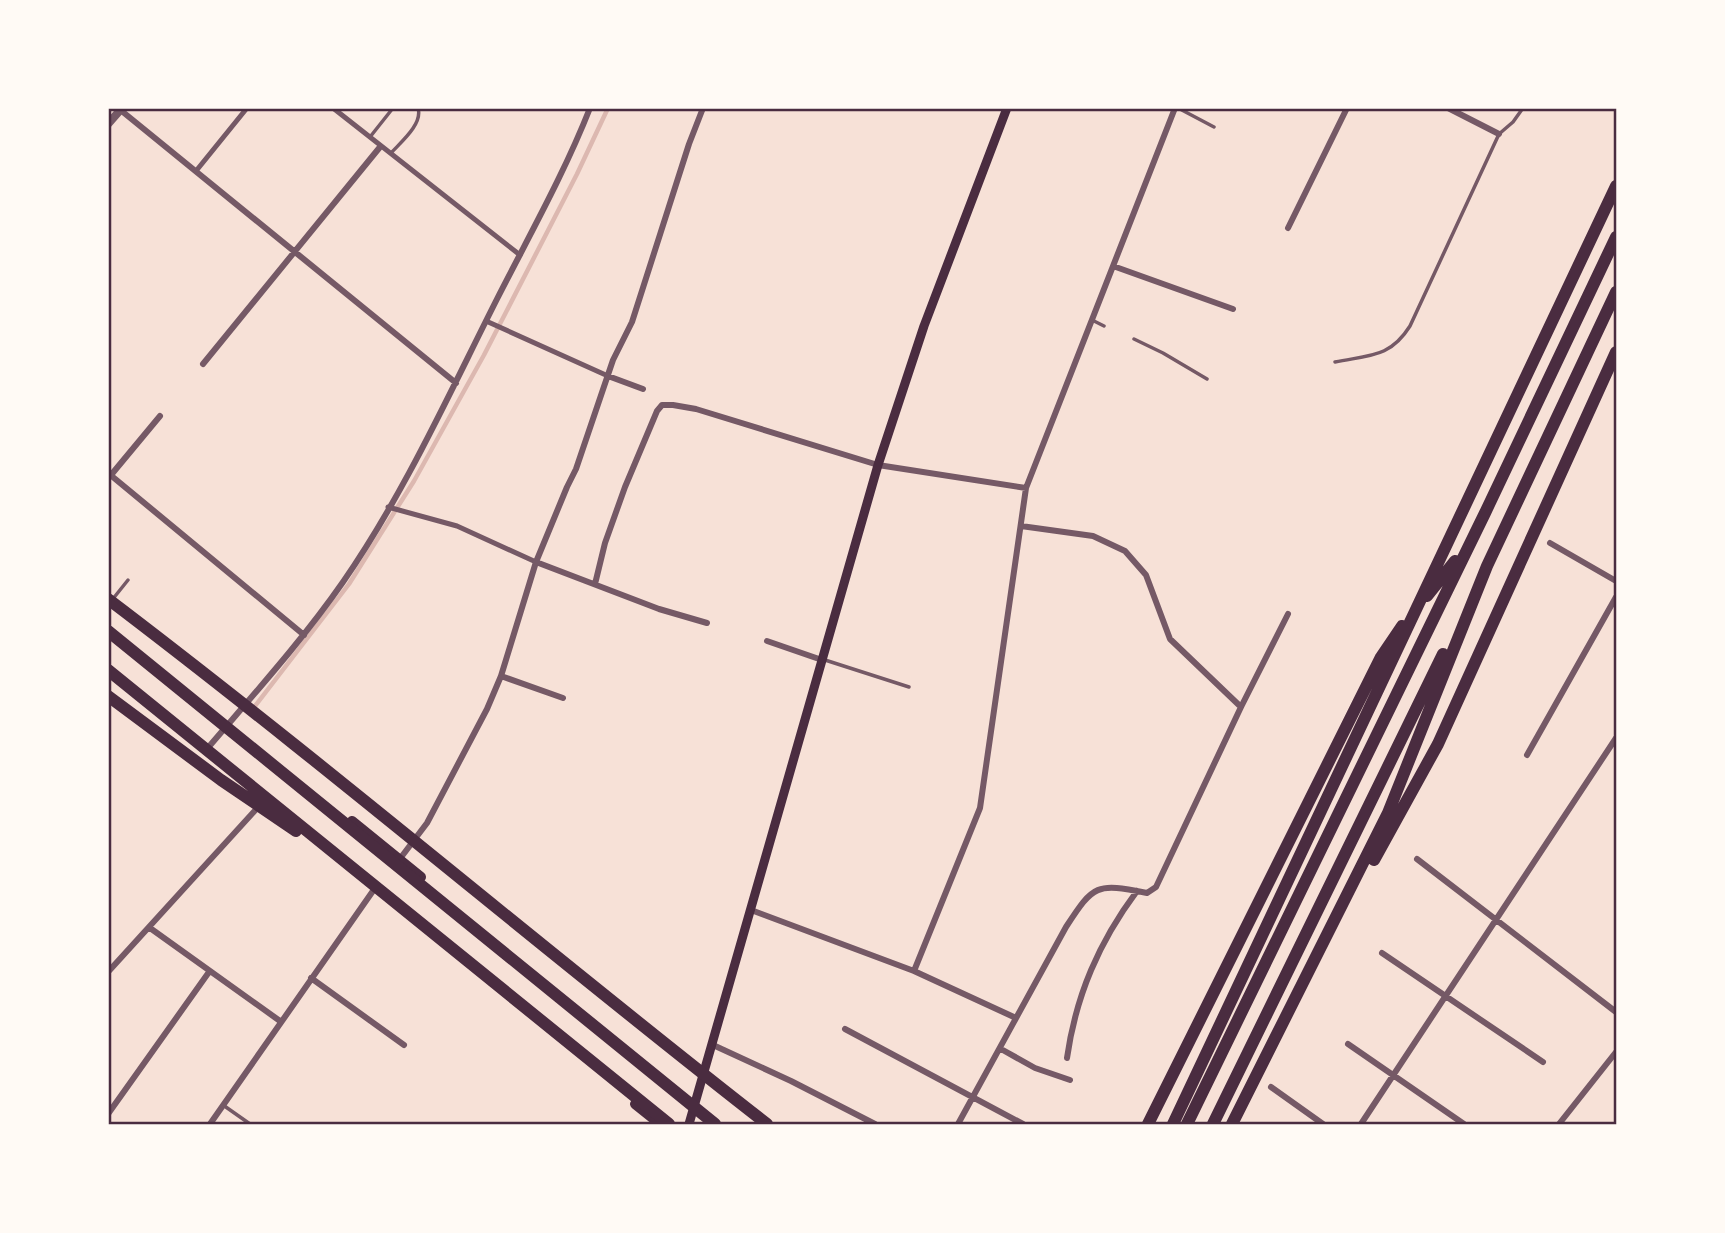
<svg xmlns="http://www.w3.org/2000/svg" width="1725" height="1233" font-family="Barlow,sans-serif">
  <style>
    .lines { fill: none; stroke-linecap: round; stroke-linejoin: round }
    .stream { stroke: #dcb8b0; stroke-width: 4.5 }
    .service { stroke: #755966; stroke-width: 3.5 }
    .pedestrian { stroke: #755966; stroke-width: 5 }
    .minor { stroke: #755966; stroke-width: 6 }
    .tertiary { stroke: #755966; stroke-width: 8 }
    .secondary { stroke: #4a2c40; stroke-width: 9 }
    .primary { stroke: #4a2c40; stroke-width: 10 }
    .motorway { stroke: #4a2c40; stroke-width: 12 }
    .neatline { fill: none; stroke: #4a2c40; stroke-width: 2.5 }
  </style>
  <rect width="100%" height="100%" fill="#f7e1d7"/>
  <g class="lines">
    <!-- stream -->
    <path class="stream" d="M252 710 349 584 414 481 484 355 577 174 608 108"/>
    <!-- service -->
    <path class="service" d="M1178 108 1214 127
      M370 137 393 108
      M391 153C401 142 423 124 418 108
      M1092 320 1104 326
      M1134 339 1163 353 1207 379
      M1335 362C1369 355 1390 358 1410 326L1499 134 1513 122 1523 108
      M112 600 128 580
      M825 660 909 687
      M223 1105 250 1124"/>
    <!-- pedestrian -->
    <path class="pedestrian" d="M333 108 520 255
      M196 171 247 108
      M486 321 608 376
      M388 507 457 526 536 562"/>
    <!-- minor -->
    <path class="minor" d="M118 108 456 383
      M1448 108 1499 134
      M1288 228 1347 108
      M1113 266 1233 309
      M203 364 380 147
      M608 376 643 389
      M108 473 304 635
      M111 475 160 416
      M1021 526 1093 536 1125 551 1146 575 1170 639 1241 707
      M1550 543 1616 581
      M536 562 659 609 707 623
      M595 584 605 543 625 487 657 411 662 405H673L696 409 878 465 1026 488
      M767 641 822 660
      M501 676 563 698
      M206 750C253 695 302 641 343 582 404 494 449 394 497 299 529 236 564 174 590 108
      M1527 755 1616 597
      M1417 859 1616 1012
      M399 860 427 823 487 709 501 676 536 562 567 487 576 469 613 360 632 322 689 144 703 108
      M751 910 914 971 1016 1018
      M150 928 280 1021
      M1382 953 1543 1062
      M914 971 980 808 1026 488 1175 108
      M108 972 260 805
      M311 978 404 1045
      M845 1029 1023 1124
      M1348 1044 1464 1124
      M713 1045 791 1081 875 1124
      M1001 1049 1035 1068 1070 1080
      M1067 1058C1076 995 1099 942 1137 891
      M1271 1087 1323 1124
      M108 1114 209 972
      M210 1124 375 888
      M958 1124 1066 927C1094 884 1096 883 1147 893L1156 887 1241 707 1288 614
      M1361 1124 1616 738
      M1559 1124 1616 1052"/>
    <!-- tertiary -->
    <path class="tertiary" d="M108 124 122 108"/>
    <!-- secondary -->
    <path class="secondary" d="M689 1124 878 465 924 326 1007 108"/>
    <!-- primary -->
    <path class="primary" d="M352 821 421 877
      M635 1104 660 1124"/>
    <!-- motorway -->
    <path class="motorway" d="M1427 596 1455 561
      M108 599C332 769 546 952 767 1124
      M108 631 715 1124
      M108 670 669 1124
      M108 696 221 780 296 831
      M1374 860 1438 744 1616 352
      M1148 1124 1381 657 1402 626
      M1173 1124 1616 186
      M1187 1124 1485 513 1616 237
      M1213 1124 1443 654
      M1232 1124 1388 813 1487 566 1616 292"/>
  </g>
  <!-- border -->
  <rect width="1725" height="1233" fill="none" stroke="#fffaf5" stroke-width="220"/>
  <rect x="110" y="110" width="1505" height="1013" class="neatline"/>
</svg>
